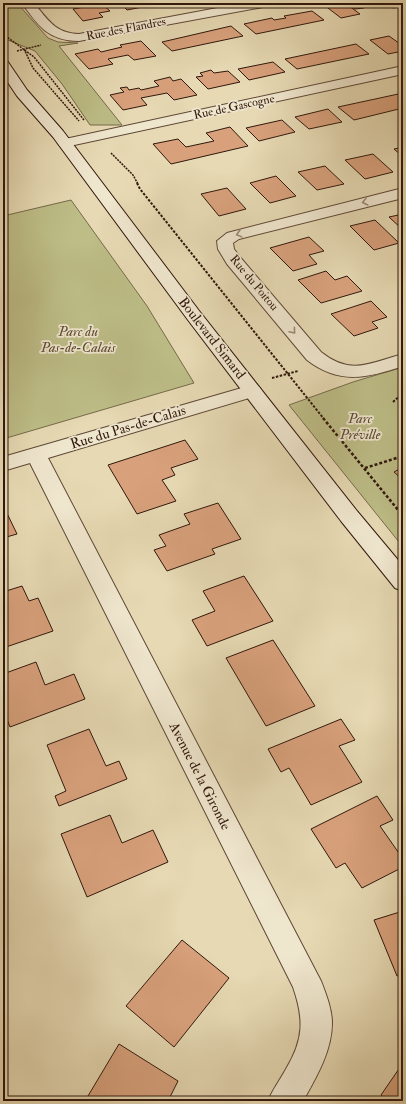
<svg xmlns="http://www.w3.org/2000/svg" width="406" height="1104" font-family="'IM FELL Double Pica',serif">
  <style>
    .green { fill: #bdbd87; stroke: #766a4a }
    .building { fill: #d8a17c; stroke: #30170c }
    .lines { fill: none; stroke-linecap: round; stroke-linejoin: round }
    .minor-casing { stroke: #5e4836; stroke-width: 2 }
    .secondary-casing { stroke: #30170c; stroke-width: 2 }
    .path-far2 { stroke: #30170c; stroke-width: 1.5; stroke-dasharray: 2 1; stroke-linecap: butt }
    .path-far1 { stroke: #30170c; stroke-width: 2; stroke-dasharray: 2.5 1.5; stroke-linecap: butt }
    .path { stroke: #30170c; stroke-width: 2.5; stroke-dasharray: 3 2; stroke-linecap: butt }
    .minor { fill: #efe6ce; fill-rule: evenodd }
    .secondary { fill: #efe6ce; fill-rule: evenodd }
    .oneway { stroke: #998977 }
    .labels { text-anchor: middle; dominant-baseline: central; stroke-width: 3.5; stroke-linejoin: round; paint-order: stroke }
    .far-street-label { font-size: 12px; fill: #30170c; stroke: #efe6ce }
    .park-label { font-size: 14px; font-style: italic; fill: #5a4931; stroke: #efe6ce }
    .street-label { font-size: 14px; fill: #30170c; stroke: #efe6ce }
  </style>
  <rect width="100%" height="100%" fill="#e6d9b3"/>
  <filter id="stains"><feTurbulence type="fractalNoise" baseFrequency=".005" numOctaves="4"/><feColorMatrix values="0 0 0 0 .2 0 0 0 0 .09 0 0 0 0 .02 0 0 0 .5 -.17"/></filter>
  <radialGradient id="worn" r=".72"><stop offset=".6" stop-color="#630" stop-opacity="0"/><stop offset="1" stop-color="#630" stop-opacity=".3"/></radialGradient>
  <!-- green -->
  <path class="green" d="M3 3H17L48 38 58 42 78 43 59 46 122 125H90L62 84 35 51 3 38Z
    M71 200 147 306 194 383 3 439V216Z
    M403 367V547L289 405 353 382Z"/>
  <!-- building -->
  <path class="building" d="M120 3H156L158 4 127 10Z
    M334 3H345L360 14 341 18 324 5Z
    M347 3H358L364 8 355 9Z
    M386 3H403V6L393 8Z
    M102 4 110 11 99 13 103 17 83 21 73 9Z
    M312 11 324 20 256 34 244 24 272 18 274 20 286 18 284 16Z
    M231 26 243 36 172 51 162 42Z
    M389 36 403 46V51L388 54 370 40Z
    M141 41 156 56 134 60 128 55 108 59 113 64 89 69 75 54 98 49 101 52 122 47 120 45Z
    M356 44 369 54 297 69 285 59Z
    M273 62 285 72 249 80 238 69Z
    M211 70 214 73 228 71 240 82 208 89 196 77 203 76 200 73Z
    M170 77 173 81 181 79 197 95 174 100 167 93 141 98 147 105 123 110 110 95 124 92 120 88 127 87 129 90 139 88 141 90 159 86 154 81Z
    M403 93V108L354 120 338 107Z
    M328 109 342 122 309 129 295 117Z
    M282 120 295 132 259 141 246 128Z
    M230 127 248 146 171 164 153 144 178 139 186 147 214 141 206 133Z
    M403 147V157L394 149Z
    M373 154 393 172 365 179 345 160Z
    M325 166 344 184 317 190 298 172Z
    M276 176 296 196 270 203 250 183Z
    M227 188 246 209 219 216 201 194Z
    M403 214V230L389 217Z
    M375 220 399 243 374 250 350 226Z
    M309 237 324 251 309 255 317 264 293 271 270 248Z
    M326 271 335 280 347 276 362 291 321 303 298 280Z
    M371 301 387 317 372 322 378 328 354 336 331 314Z
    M185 440 198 459 171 468 175 475 162 480 176 501 137 514 108 465Z
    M403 467V480L394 472Z
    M218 503 241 539 212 549 215 554 167 571 154 550 166 546 159 535 190 524 184 514Z
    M3 505 17 534 3 538Z
    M244 576 273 621 207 646 192 620 215 611 203 591Z
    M22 586 29 601 38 598 53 631 3 648V592Z
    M273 640 315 706 266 726 226 658Z
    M36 662 45 685 74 674 85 699 10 727 3 709V674Z
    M341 719 355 740 339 746 362 782 311 805 289 768 281 772 268 749Z
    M89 729 106 766 119 761 127 779 59 806 55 796 66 791 47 745Z
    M377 796 393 820 380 826 403 859V867L362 888 345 863 336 868 311 829Z
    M110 815 122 843 153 830 168 862 87 897 61 834Z
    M403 911V974L397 976 374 920Z
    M182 940 229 978 174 1047 126 1006Z
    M119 1044 178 1081 168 1101H85Z
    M403 1063V1101H388L381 1095Z"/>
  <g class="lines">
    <!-- minor casing -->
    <g class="minor-casing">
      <path id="minor" d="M22 3H34C48 20 55 33 79 34L244 3H269L267 6 263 7 79 41C49 41 38 26 22 3Z
        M403 66V74L65 147 60 146 58 143 60 140 65 139Z
        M403 188V198L239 239 233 243 234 249 240 257 321 352C351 376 370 363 403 354V366C368 378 339 385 307 360L227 264 218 249 217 241 227 233Z
        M252 385 259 387 262 391 259 395 48 458 321 981C326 994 332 1009 332 1023 332 1051 316 1078 303 1101H268C273 1089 280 1080 286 1069 304 1039 304 1019 293 987L30 463 3 471V457Z"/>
    </g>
    <!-- secondary casing -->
    <g class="secondary-casing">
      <path id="secondary" d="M3 61 8 62 27 90 63 131 200 312 357 511 403 566V591L395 588 341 521 188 320 53 137 17 96 3 75Z"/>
    </g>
    <!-- path-far2 -->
    <path class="path-far2" d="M3 34 34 57 84 120
      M24 49 33 68 79 121
      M17 51 41 45
      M111 153 133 175 138 184"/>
    <!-- path-far1 -->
    <path class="path-far1" d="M137 183 140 189 324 419
      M272 378 298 371
      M393 402 403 393"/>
    <!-- path -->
    <path class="path" d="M323 418 403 516
      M365 468 403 456"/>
    <!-- minor -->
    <use href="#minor" class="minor"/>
    <!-- secondary -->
    <use href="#secondary" class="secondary"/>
  </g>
  <!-- one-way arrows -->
  <defs><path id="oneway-chevron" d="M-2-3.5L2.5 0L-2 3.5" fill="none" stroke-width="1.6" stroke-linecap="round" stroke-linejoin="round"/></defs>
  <g class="oneway">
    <use href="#oneway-chevron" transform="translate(365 202) rotate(166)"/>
    <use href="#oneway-chevron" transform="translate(239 234) rotate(165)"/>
    <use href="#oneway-chevron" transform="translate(293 331) rotate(50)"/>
  </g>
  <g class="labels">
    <!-- far-street labels -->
    <g class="far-street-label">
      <text transform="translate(126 29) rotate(-11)">Rue des Flandres</text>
      <text transform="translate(234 107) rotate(-12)">Rue de Gascogne</text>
      <text transform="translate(254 283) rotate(50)">Rue du Poitou</text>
    </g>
    <!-- park labels -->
    <g class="park-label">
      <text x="78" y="331">Parc du<tspan x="78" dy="16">Pas-de-Calais</tspan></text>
      <text x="360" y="418">Parc<tspan x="360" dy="16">Préville</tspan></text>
    </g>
    <!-- street labels -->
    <g class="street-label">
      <text transform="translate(212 338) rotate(52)">Boulevard Simard</text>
      <text transform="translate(128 427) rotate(-17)">Rue du Pas-de-Calais</text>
      <text transform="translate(200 776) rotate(63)">Avenue de la Gironde</text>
    </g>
  </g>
  <!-- margin -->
  <rect width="406" height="1104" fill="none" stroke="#e6d9b3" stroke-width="16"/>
  <rect x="4" y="4" width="398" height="1096" fill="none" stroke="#30170c" stroke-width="2"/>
  <rect x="8" y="8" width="390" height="1088" fill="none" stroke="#30170c"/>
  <rect width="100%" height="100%" filter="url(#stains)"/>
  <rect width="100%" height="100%" fill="url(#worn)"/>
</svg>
